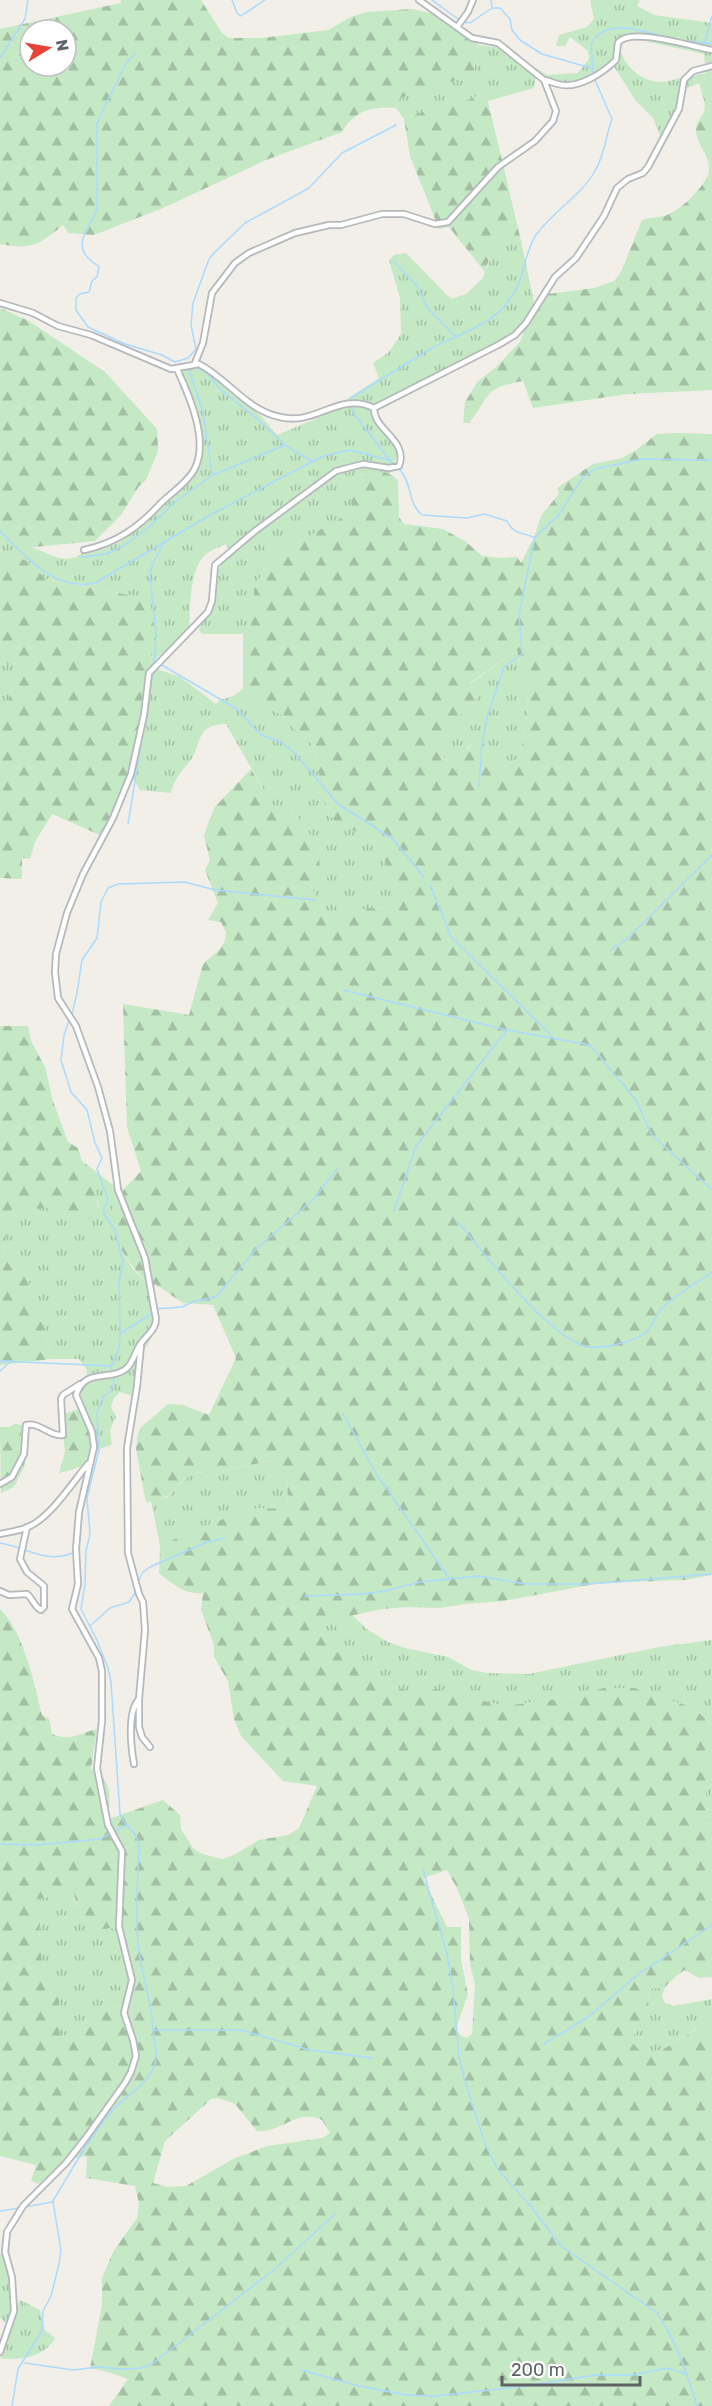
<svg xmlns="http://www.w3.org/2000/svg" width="712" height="2406" font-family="Rubik,sans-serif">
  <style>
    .grass { fill: url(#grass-tufts) }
    .forest { fill: url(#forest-firs); fill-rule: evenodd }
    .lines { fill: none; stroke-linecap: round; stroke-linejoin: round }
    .stream { stroke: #aadaff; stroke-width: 1.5 }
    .minor-casing { stroke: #b5b8bc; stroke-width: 8 }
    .minor { stroke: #fff; stroke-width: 4.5 }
  </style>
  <defs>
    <pattern id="grass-tufts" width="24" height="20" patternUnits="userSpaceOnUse" patternTransform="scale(1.5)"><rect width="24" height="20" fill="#c5e8c5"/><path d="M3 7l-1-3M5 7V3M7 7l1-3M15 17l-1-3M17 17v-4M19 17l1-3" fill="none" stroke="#a3c0a4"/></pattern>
    <pattern id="forest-firs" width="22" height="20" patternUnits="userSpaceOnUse" patternTransform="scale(1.5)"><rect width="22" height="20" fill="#c5e8c5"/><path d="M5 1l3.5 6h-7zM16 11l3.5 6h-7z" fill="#a3c0a4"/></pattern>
  </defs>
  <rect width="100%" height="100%" fill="#f1efe8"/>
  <!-- grass -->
  <path class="grass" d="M590 0H640L637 6 654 15 712 23V72L706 73 704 54 626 37 618 42C621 62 638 81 660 82 670 82 679 77 688 77L685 82C685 112 678 118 663 143L653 118 636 101 613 65C582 84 570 100 536 76L534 88 488 101 486 93 453 105 435 107 404 119 396 108 397 100C422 88 450 86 474 71L479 45 503 48 547 75 578 73 589 59 588 51 570 37 565 46H556L559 35 587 27 594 19Z
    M501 236 521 241 534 302 525 332 374 413C381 429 397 431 400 449L389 474H362L350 483 353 512 287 548 263 571 254 590 251 626 243 634H202L199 630C202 622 206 615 209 608 217 584 210 571 233 553L225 544C218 548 210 550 204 556 189 571 190 612 189 633L157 657 151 667 180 677 216 704C225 695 231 701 243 688 259 710 265 703 283 716 294 724 299 736 311 743 315 752 319 764 319 774 319 778 317 784 318 788 320 795 326 806 329 813 337 828 351 827 363 835 387 850 395 883 390 909L367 908 327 921 322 906 310 885 320 866 318 847 297 816 273 806 226 724C195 724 202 745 190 761 182 771 173 780 171 793L140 790 132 776C142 720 159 661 150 605L139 597 46 579 27 561 0 551 3 540 25 548 29 546 58 558 67 559 76 557 83 552 104 549 120 542 149 518 194 476 199 442 190 407 180 388 179 372 197 362 262 417 277 435 318 418 379 378 373 363 389 352 401 334 400 298 389 260 394 255 406 253 451 299 466 294 482 279 488 265 491 252Z
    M517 650 527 693 528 708 521 753 518 758 501 768 496 767 492 754 483 743 469 746 462 765 456 773 443 756 428 747 479 696 470 684Z
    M11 662 17 665 18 669 0 726V664Z
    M94 1170 117 1188 118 1198C104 1215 122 1257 136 1272 141 1278 147 1283 153 1289L157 1328 143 1352 141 1387 135 1397 120 1392 114 1398 111 1407 116 1417 110 1430 112 1445 92 1451 77 1405 76 1394 86 1381 87 1370 79 1359H51L45 1328 32 1303 28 1276 8 1263 3 1252 11 1208H66L71 1216 99 1207 93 1181Z
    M271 1461 288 1474 287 1508 247 1509 160 1545 151 1501 168 1497 192 1472 211 1473Z
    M352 1615 368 1630 388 1642 405 1648 448 1657 472 1670 486 1673 529 1674 659 1647 712 1640V1725L694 1708 603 1688 573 1697 504 1706 437 1690 414 1692 384 1684 365 1675 325 1641 313 1624Z
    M712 1785V1822L709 1820 705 1789Z
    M73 1889 77 1905 98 1929 118 1928 130 1986 121 2006C111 2007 101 2008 93 2015 80 2024 76 2034 60 2037L57 2021 60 1995 43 1968 39 1942 40 1923 28 1907 31 1900 44 1898Z
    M665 1987 662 1995 664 2002 673 2006 712 1999V2028H697L657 2053 645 2056 629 2039C650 2020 649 2017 648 1989Z
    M0 2254H4L10 2275 15 2310 20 2300 40 2310 45 2330 55 2338C45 2357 20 2361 0 2358L10 2327 0 2318Z"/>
  <!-- forest -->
  <path class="forest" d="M121 0H201L222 33 229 38H262L328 30 351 17 366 12 412 9 435 14 479 45 474 71C450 86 422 88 397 100L396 108C372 106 354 111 342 132L266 160 163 208 94 235 68 233 63 225C39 245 32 250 0 244V29L116 4 121 3ZM30 30H66V66H30Z
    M712 72V390L628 394 533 408 523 381C483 388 491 395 469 423H463L465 402 478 381 494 369 520 342 532 309 548 294 594 288 614 281 621 272 642 220C650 217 657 218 664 216 678 213 708 185 709 170 710 156 697 145 696 131 696 123 699 120 703 114 708 105 701 92 699 83L685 89V82L690 76Z
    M486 93 521 241 501 236 491 252 485 272 449 227 439 229 410 156 404 119 435 107 453 105Z
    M0 308 29 321 105 372 157 429 158 451 146 480 139 486 121 515 95 541 25 548 3 541 0 551 27 561 46 579 139 597 151 605 154 627 151 667 132 776 102 836 52 814 35 842 30 859 22 858V879L0 878V726L18 669 15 663 0 664Z
    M676 433 712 434V1575L685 1580 601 1583 503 1601 465 1604 440 1608 408 1607 382 1609 313 1624 325 1641 365 1675 384 1684 414 1692 437 1689 504 1706 573 1697 603 1688H634L694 1708 712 1725V1785L705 1789 709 1820 712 1822V1977L699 1978 685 1970 677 1975 665 1987 648 1989C649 2017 650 2020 629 2039L645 2056 657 2053 698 2028H712V2406H109L128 2379 108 2372 90 2368 102 2305V2278L113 2252 137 2218 139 2204 135 2186 86 2178 87 2156 69 2159 38 2184 31 2180 36 2165 0 2156V1609C24 1633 34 1682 42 1715L49 1719 52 1734C70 1742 80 1733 97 1729L91 1769C114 1782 111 1798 106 1820L163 1800 180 1815 181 1829 193 1848 202 1854 222 1859 234 1855 259 1840 288 1835 299 1828 317 1786 283 1781 241 1736 234 1719 228 1681 214 1657V1645L201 1610 203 1593C184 1595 173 1584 159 1573L160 1545 247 1509 287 1508 288 1474H274L270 1461 211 1473 192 1472 168 1496 147 1503 145 1498 136 1449 137 1438 140 1428 168 1404 183 1405 209 1415 236 1358 213 1305 183 1303 155 1284 153 1289C135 1272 101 1230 114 1204 120 1192 132 1181 141 1171L127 1127 123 1004 189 1015 203 964 220 949 225 941 226 933 221 922 208 920 218 903 205 870 210 860 204 835 214 808 251 769 273 805 297 816 305 826 318 847 320 866 328 877 310 886 319 899 327 921 367 908 390 909C395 883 387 850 363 835 351 827 337 828 329 813 326 806 320 795 318 788 317 784 319 779 319 774 319 764 315 752 311 743L303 739 284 716 255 703 243 688V634L251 626 254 590 263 571 287 548 352 512 350 483C359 471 388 467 398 481L399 517 404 524 443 529 465 541 482 556 502 558 517 557 521 563 534 537 542 514 559 494 557 488 593 464 622 458 636 450 657 434ZM517 650 527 693 528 708 521 753 518 758 501 768 497 767 492 754 483 743C465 740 465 761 456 772L443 756 429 747 479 696 470 683ZM447 1870 457 1888 469 1919 470 1964 475 1985 472 2034 467 2038 460 2035 456 2028 468 1994 461 1961V1927H447L423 1878ZM73 1889C76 1901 83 1926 98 1929 104 1930 112 1927 118 1928L123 1942 125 1966 130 1986 121 2006C111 2007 101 2008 93 2015 81 2023 76 2034 61 2037L57 2021 60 1995 57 1986 43 1968 39 1942 40 1923 28 1907 31 1900 44 1898ZM218 2098 235 2104 257 2131C281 2133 298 2108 322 2120L330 2133 322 2138 267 2146 235 2158 186 2186 167 2187 153 2183 165 2141 211 2099Z
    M0 1026H28L31 1041 45 1067 53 1101 68 1142 78 1148 82 1161 94 1170C93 1185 99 1199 98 1213L83 1222H75L66 1208 11 1209 3 1252 8 1263 28 1276 32 1303 45 1328 51 1359 0 1365Z
    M79 1409C85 1423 102 1450 86 1463 80 1468 67 1471 59 1473L65 1452 61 1415Z
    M15 1424 23 1425 21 1435 27 1449 24 1467 14 1487 1 1493 0 1427H9Z"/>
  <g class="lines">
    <!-- stream -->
    <path class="stream" d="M232 0 237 13 241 16 265 0
      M432 0 458 19
      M491 0 492 8
      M465 22 470 23 492 8H500L510 19 512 30 520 40 542 54 591 68
      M683 41 712 43
      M704 44 712 16
      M135 54 126 63 97 123V208C94 223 75 238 85 254 88 260 95 263 99 267L97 277 92 281 89 292 80 294 76 298V310L88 327 125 344 162 355 175 362 188 358 196 349 191 325 193 303 209 259 214 253 245 223 309 188 342 153 396 125
      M0 58 25 19 28 0
      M593 72 591 44C606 15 648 33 673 39
      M393 261 418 287 427 308 455 336
      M197 367 208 374 221 390 255 417 285 445 311 461
      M189 370 203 412 212 474
      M351 398 435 346C468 331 505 320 519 282 525 267 527 248 536 235 552 212 581 196 595 171 604 156 606 136 612 119L595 80
      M351 407 354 414 393 464
      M400 470C412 482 408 504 422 515L467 518 484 514 507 521C513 534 522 533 534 537
      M0 531C26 557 55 592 95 583L212 514 323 456 350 450 389 460
      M82 557 106 554 125 545 148 528 175 502 213 475 285 445
      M160 664 237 709 260 734 282 743 294 752 338 804 393 839 424 877
      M154 666 156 635 150 574 153 563 164 543
      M479 786 482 746 487 717 504 667 522 654 519 614 535 537 558 516 583 477 595 469 642 459 712 460
      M128 824 153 671
      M430 885 451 937 552 1036
      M611 950 628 938 712 855
      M343 990 507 1030 590 1045 636 1100 651 1134 712 1190
      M72 1014 77 993 82 960 97 938 101 902 108 888 118 884 185 882 215 890 315 900
      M394 1211 416 1146 506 1031
      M458 1222C484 1254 547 1334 584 1346 597 1350 630 1343 642 1335 653 1329 653 1319 660 1310 671 1298 698 1282 712 1272
      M121 1333 148 1316 155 1309 182 1307 195 1301 216 1297 257 1248 313 1200 337 1169
      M0 1361 111 1366
      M0 1371 10 1362
      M343 1414 377 1475 449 1578
      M0 1543C27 1547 45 1564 73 1553
      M138 1582 143 1572 150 1567 207 1542 225 1538
      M305 1596 364 1594 385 1591 420 1582 478 1576 526 1584H589L712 1574
      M90 1626 110 1608 129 1602 137 1590
      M0 1844 36 1845 100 1839 127 1825
      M423 1870 447 1954 453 1989 459 2057 464 2078 485 2144 498 2170 529 2204 561 2246 657 2313C676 2340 687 2374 697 2406
      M154 2030H241L310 2050 372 2058
      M544 2044 588 2017 639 1974 712 1925
      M25 2207 52 2202
      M0 2211 20 2208
      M25 2363 73 2370 98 2367 122 2369 141 2368 152 2364 276 2268 336 2213
      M301 2370 359 2386 407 2395 435 2396 526 2386 595 2375H633L667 2368 687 2374
      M12 2406 18 2369 42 2331 43 2311 51 2296 59 2264 61 2251 53 2201C71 2171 88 2140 110 2113 123 2097 146 2086 154 2067 159 2056 154 2041 153 2030 152 2001 141 1973 138 1944 135 1911 138 1877 139 1843 136 1830 124 1826 120 1814L111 1682 108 1668 96 1638 81 1609 85 1584 86 1551 90 1534 87 1498 99 1450 97 1413 103 1397 110 1392 114 1383 111 1367 119 1349 120 1334 119 1281 123 1263 115 1230 104 1214V1207L108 1200 97 1169 102 1158 95 1143 87 1110 71 1092 61 1060 64 1035 70 1018"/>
    <!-- minor casing -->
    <g class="minor-casing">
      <path id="minor" d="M419 0 472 38 498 43 544 80
        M457 27 468 12 473 0
        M0 303 33 313 58 326 91 335 171 369 199 364C228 379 246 410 280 417 317 426 338 391 374 408
        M195 363 203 343 212 293 235 263 249 253 295 233 329 225H341L382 214H404L435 224 448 222 498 167 535 141 553 121 556 111 544 80C549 80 552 83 558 84 577 90 603 73 616 60L618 43C629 26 693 47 712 50
        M84 550C117 543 139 527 161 503 171 493 187 483 194 470 210 442 189 395 177 369
        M141 1345 137 1386 127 1448 128 1553 139 1594 143 1602 145 1630 139 1699V1727L142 1737 150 1747
        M0 1484 12 1477 24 1454 26 1425C40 1422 50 1437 63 1435L61 1399 63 1395 80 1384
        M0 1534C9 1532 19 1531 28 1527 50 1518 72 1483 88 1464
        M0 1591 9 1595 27 1594C33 1599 35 1608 41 1610L44 1607V1586L27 1572 20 1559 27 1527
        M134 1764C131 1747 127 1712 139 1699
        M0 2352 14 2311 12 2277 5 2252 7 2232 23 2206 66 2163 85 2139 125 2083 131 2072 136 2056 133 2040 124 2013 132 1980 119 1927 122 1851 108 1825 97 1768 102 1721V1671L99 1658 72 1609 78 1584 76 1549 79 1512 94 1447 92 1432 76 1395C85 1366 112 1383 128 1367 134 1360 136 1349 142 1342 148 1334 156 1329 156 1319L145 1258 118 1190 110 1131 98 1087 76 1026 58 998 55 972 56 954 67 913 83 874 113 818 131 774 144 715 149 673 208 612 212 601 215 565 255 531 336 471 363 464 389 468 399 466C409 440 373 430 374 408L500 344 515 335 526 323 555 277 576 258 604 216 617 188 628 179 643 173 648 167 679 109 684 80 693 71 712 66"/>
    </g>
    <!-- minor -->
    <use href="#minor" class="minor"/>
  </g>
  <!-- north arrow -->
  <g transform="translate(48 48) rotate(79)"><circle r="28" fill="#ffffff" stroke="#bfc1c3" stroke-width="1.5"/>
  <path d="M0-4.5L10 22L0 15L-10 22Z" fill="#ea4335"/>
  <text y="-9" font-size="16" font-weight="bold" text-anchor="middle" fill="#5f6368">N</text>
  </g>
  <!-- scale -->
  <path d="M502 2376v9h138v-9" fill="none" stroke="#5f6368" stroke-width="3"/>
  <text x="511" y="2376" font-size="18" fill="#5f6368" stroke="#ffffff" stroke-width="4.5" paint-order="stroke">200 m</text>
</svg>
